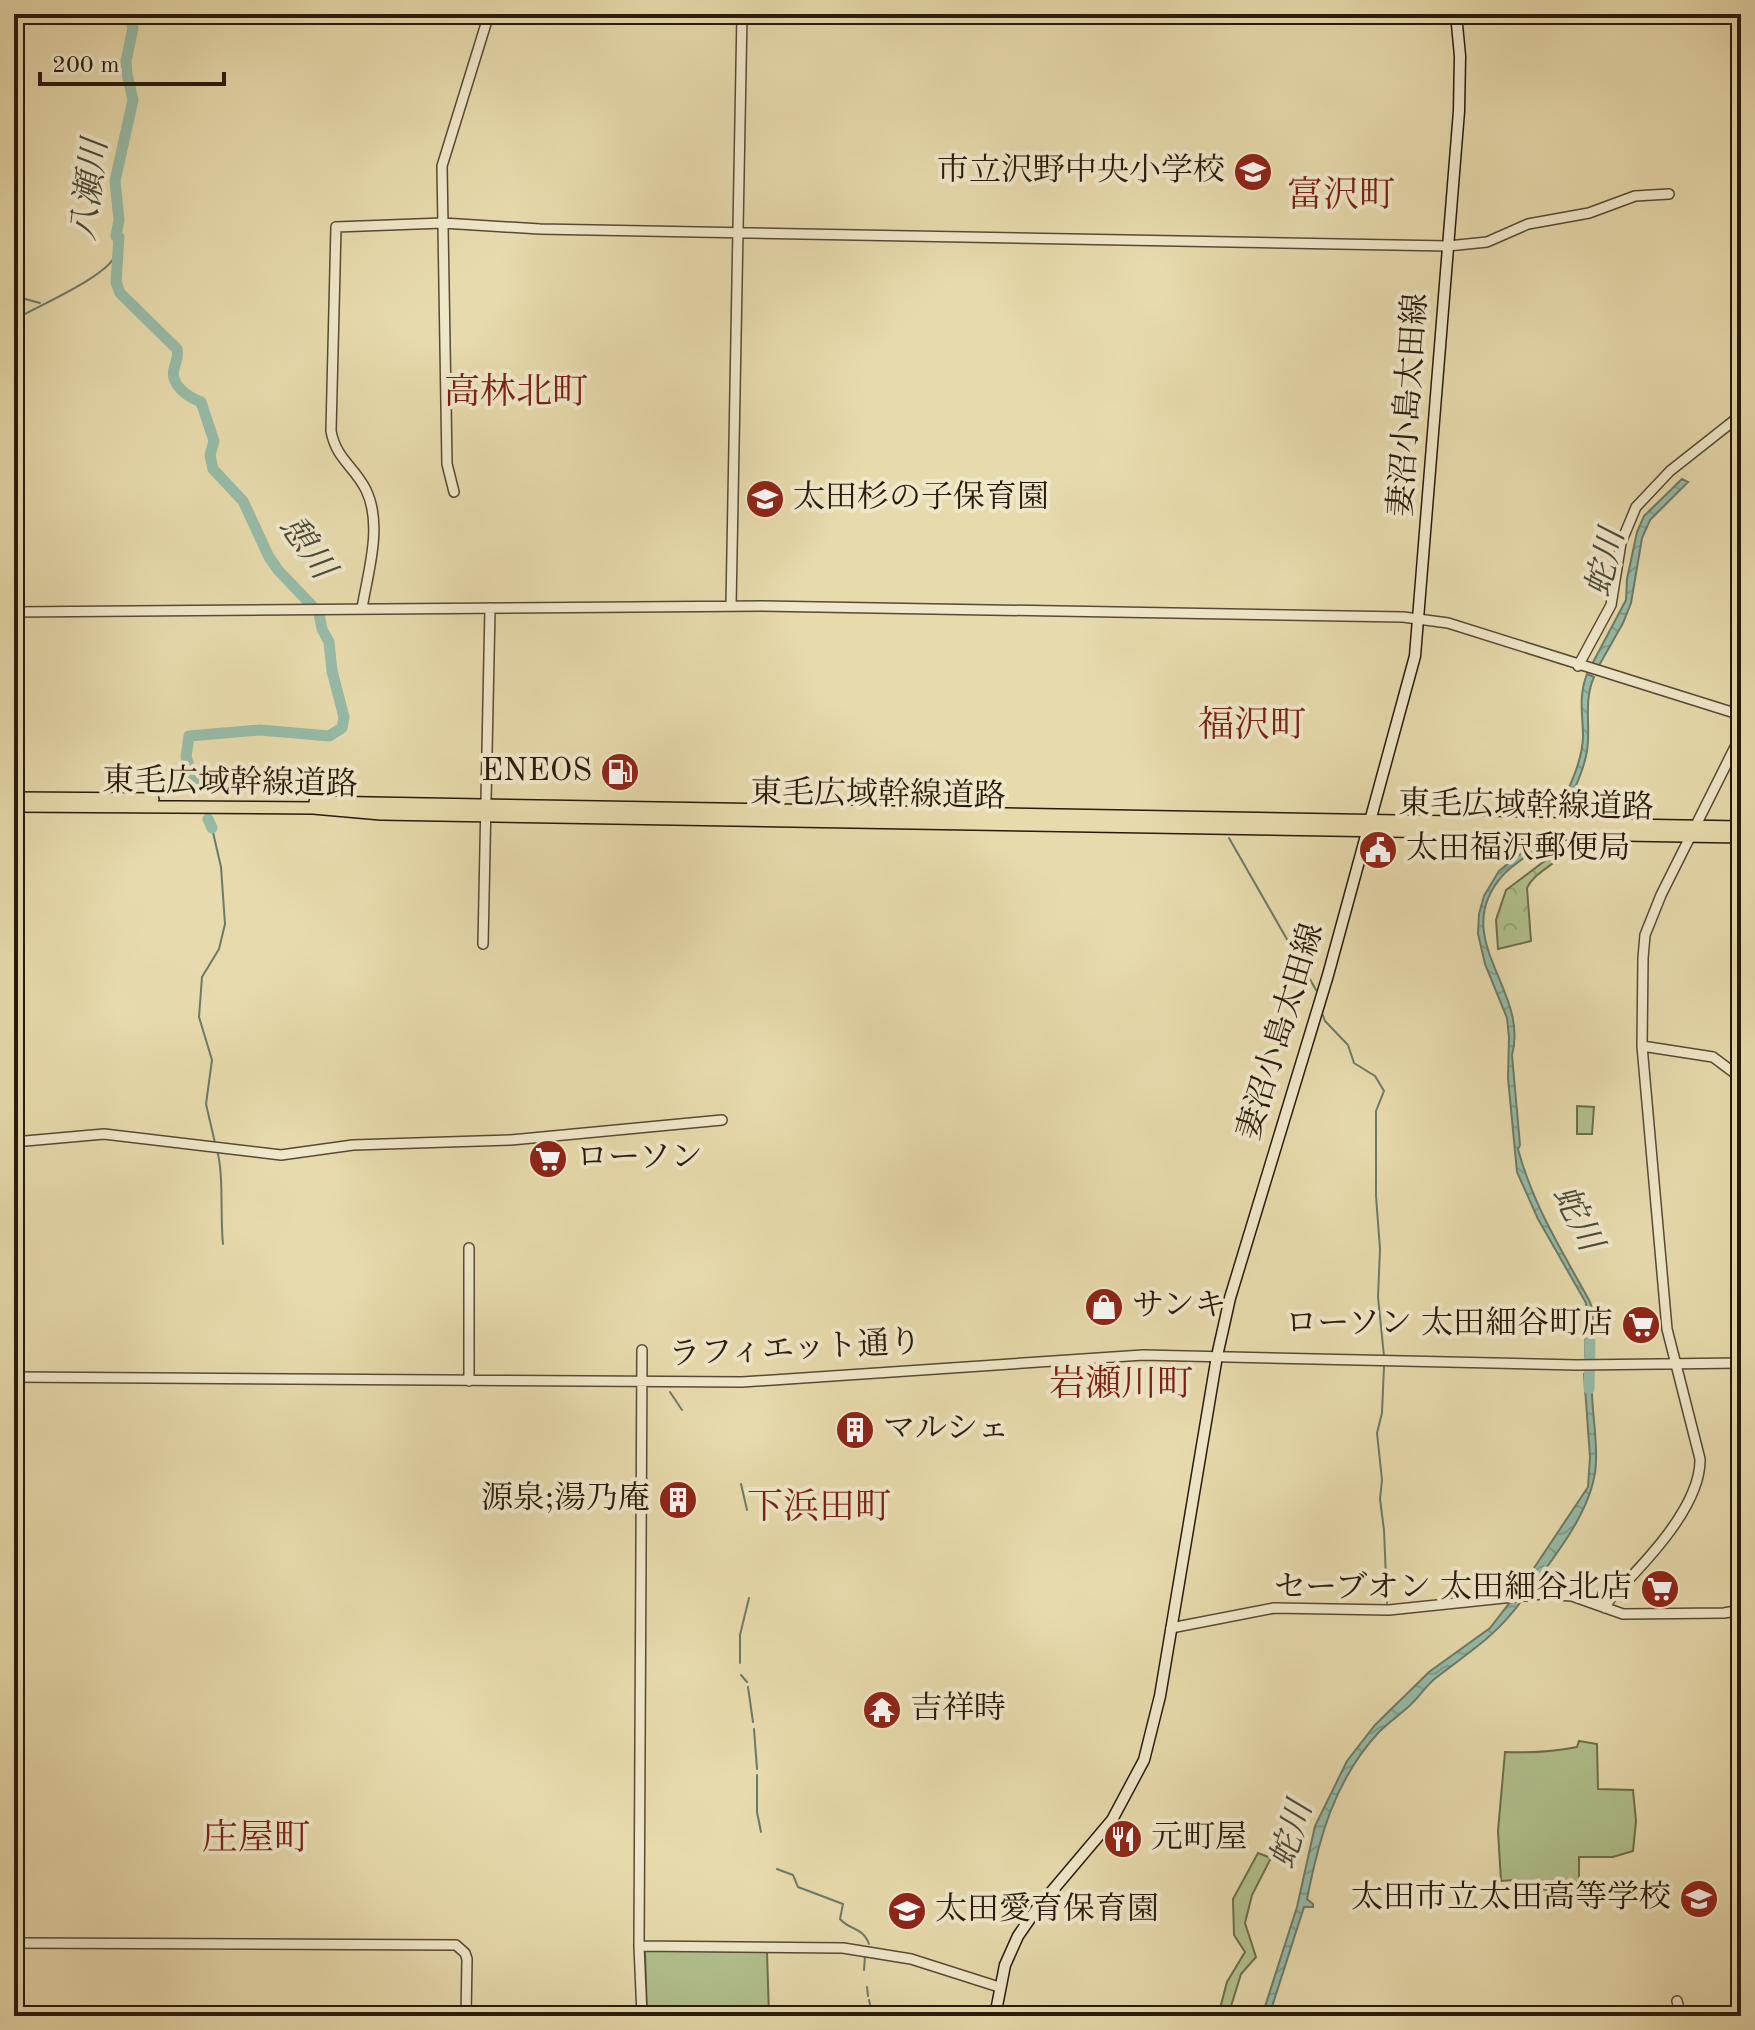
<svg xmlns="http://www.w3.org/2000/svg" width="1755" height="2030" font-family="'Old Standard TT','Noto Serif JP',serif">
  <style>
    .forest { fill: url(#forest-crowns); stroke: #6d6e4c; stroke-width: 2 }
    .park { fill: #b1c18d; stroke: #6d6e4c; stroke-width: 2 }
    .water { fill: url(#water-waves); stroke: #6b7b69; stroke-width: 2 }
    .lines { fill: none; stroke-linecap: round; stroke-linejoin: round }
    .stream { stroke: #6b7b69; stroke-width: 2 }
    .river { stroke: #97bba7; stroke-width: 11 }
    .tertiary-casing { stroke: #584a34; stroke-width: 12 }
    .secondary-casing { stroke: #291a0c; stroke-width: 13 }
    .trunk-casing { stroke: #291a0c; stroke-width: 14 }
    .tertiary { stroke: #efe7c9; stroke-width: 9 }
    .secondary { stroke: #efe7c9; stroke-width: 10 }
    .trunk { stroke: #e7daac; stroke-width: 11 }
    .labels { text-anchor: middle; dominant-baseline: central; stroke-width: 8; stroke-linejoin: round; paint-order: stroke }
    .poi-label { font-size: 32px; fill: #291a0c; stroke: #efe7c9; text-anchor: start }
    .street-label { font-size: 32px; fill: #291a0c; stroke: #efe7c9 }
    .water-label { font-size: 34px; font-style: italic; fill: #4a4a3a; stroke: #efe7c9 }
    .quarter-label { font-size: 36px; fill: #7a1f14; stroke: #efe7c9 }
  </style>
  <defs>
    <pattern id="forest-crowns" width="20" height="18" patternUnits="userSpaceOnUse" patternTransform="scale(2)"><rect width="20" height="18" fill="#b1c18d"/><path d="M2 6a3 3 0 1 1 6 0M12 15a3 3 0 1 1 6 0" fill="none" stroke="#98a578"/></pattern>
    <pattern id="water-waves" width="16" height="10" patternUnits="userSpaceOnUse" patternTransform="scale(2)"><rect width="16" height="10" fill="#97bba7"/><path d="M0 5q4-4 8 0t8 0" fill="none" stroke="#82a08f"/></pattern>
  </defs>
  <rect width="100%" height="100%" fill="#e7daac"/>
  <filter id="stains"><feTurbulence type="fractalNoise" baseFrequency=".0025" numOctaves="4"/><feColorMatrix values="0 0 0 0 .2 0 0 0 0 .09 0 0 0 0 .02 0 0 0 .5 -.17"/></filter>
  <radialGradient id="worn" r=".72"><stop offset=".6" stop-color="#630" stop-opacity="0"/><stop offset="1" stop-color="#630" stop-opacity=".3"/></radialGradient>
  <!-- forest -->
  <path class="forest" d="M1566 845C1562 864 1535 870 1527 888L1531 941 1498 949 1496 920 1506 890Z"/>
  <!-- park -->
  <path class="park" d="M1577 1106 1594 1107 1592 1134H1577Z
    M1579 1741 1597 1744 1598 1789 1633 1790 1636 1821 1633 1851 1613 1857H1579V1881L1572 1885 1569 1900 1555 1892 1515 1883 1514 1880 1501 1881 1498 1831 1505 1752C1529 1753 1553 1752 1577 1747Z
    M1258 1853 1271 1858 1252 1895 1245 1923 1256 1957 1241 1974 1228 2016H1218L1227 1982 1245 1952 1234 1935 1233 1899Z
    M645 1950 767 1952 769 2016H647Z"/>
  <!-- water -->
  <path class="water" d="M1682 479 1688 482 1650 520 1642 538 1631 603 1623 623 1597 669 1591 666 1626 600 1627 579 1637 532 1644 516Z
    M1587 674 1594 677C1583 702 1591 726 1587 751 1583 774 1571 796 1562 816H1556C1567 792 1582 764 1583 737 1583 714 1578 697 1587 674Z
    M1536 841H1548C1533 853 1516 861 1503 875 1447 938 1530 990 1512 1055L1520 1145 1518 1149C1532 1203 1562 1251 1589 1300L1593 1310V1356H1585L1586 1303 1538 1219 1517 1172 1508 1078 1509 1037 1507 1018 1485 964 1478 934 1479 914 1484 896 1499 871Z
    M1584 1374H1592C1590 1403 1597 1431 1596 1460 1596 1506 1555 1556 1529 1591L1518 1592 1588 1487 1590 1457Z
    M1523 1599C1495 1637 1473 1649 1437 1677 1426 1685 1418 1699 1407 1708 1398 1716 1388 1723 1379 1732 1335 1779 1319 1838 1307 1899L1313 1904V1907H1304L1269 2016H1262L1297 1907 1315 1826 1347 1761 1375 1725 1429 1672 1490 1628 1511 1601Z"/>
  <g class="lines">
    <!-- stream -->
    <path class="stream" d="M14 296 40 303
      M14 320C35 307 109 276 115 255 117 250 116 242 116 236
      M212 828 221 867 225 924 219 949 202 977 199 1017 212 1060 206 1104 215 1143
      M1229 838 1316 990
      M1327 996 1322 1013 1325 1021 1348 1045 1354 1063 1375 1076 1384 1091 1376 1111V1196L1380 1249 1378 1297 1384 1356
      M217 1150C224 1175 220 1215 223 1244
      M1384 1366 1382 1413 1377 1433 1382 1480 1380 1499 1384 1530 1387 1603
      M670 1392 682 1410
      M741 1484 747 1510
      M740 1663V1635L749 1598
      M741 1675 747 1682
      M748 1687 753 1722
      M754 1729 757 1769
      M757 1775V1812L761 1832
      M777 1869 793 1875 798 1887 843 1904 840 1919C849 1930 863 1927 869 1944
      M864 1970 865 1956
      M867 1987 868 1996
      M869 2000 873 2016"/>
    <!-- river -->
    <path class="river" d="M128 14 133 28 126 61 127 74 133 100 115 181 119 220 116 236 119 237 116 282 120 293 177 349C179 358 176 360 174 369 170 385 188 397 201 402L214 441 210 455 213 469 243 501 269 557 278 570 319 613 322 629 329 642 332 671 344 717 342 728 329 736 260 730 189 736 186 757 198 789
      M208 819 212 828
      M1589 1389 1590 1342"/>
    <!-- tertiary casing -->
    <g class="tertiary-casing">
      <path id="tertiary" d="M454 492 447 464 442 166 489 14
        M731 606 742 14
        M362 608C368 572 383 525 366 490 355 467 336 459 331 431L336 227 443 223 540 229 1448 246 1487 242 1528 224 1589 213 1635 196 1669 194
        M14 612 761 606 1403 617 1448 623 1741 715
        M1578 666 1611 605 1621 543 1636 507 1670 471 1741 415
        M483 944 490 608
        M1642 1046 1713 1057 1741 1078
        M14 1142 104 1134 281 1155 353 1145 511 1140 722 1120
        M642 1350 639 1946 642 2016
        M14 1377 742 1382 1143 1355 1577 1365 1741 1363
        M469 1381V1248
        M1605 1608 1610 1599C1642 1566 1701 1507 1700 1459L1667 1329 1642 1046 1643 958 1645 935 1661 895 1741 735
        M1171 1628 1274 1608 1389 1610 1542 1594 1572 1596 1623 1614 1724 1613 1741 1610
        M14 1943 456 1945 465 1953 467 1959 466 2016
        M639 1946 843 1948 911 1959 999 1987
        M1677 2001 1681 2016"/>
    </g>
    <!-- secondary casing -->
    <g class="secondary-casing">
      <path id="secondary" d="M995 2016 1005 1965 1018 1936 1036 1910 1112 1820 1144 1760 1160 1696 1217 1356 1230 1298 1328 975 1415 656 1459 111 1460 56 1456 14"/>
    </g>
    <!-- trunk casing -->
    <g class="trunk-casing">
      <path id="trunk" d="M14 798 153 799
        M315 802 1741 827
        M14 806 313 808 381 814 1741 837"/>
    </g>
    <!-- tertiary -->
    <use href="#tertiary" class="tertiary"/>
    <!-- secondary -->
    <use href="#secondary" class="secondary"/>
    <!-- trunk -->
    <use href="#trunk" class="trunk"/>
  </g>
  <!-- icons -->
  <defs>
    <g id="school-disc" transform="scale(2)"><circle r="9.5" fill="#8f2418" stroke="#efe7c9"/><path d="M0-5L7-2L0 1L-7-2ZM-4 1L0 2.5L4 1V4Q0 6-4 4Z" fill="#fff"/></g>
    <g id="fuel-disc" transform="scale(2)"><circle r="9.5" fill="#8f2418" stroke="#efe7c9"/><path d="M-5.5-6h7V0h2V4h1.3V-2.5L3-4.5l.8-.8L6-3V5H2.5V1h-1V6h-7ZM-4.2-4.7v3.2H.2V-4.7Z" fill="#fff"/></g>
    <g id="civic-disc" transform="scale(2)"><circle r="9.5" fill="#8f2418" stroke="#efe7c9"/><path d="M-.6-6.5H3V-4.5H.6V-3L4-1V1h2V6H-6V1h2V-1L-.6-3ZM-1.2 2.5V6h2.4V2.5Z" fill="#fff"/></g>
    <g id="supermarket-disc" transform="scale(2)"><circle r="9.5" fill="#8f2418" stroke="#efe7c9"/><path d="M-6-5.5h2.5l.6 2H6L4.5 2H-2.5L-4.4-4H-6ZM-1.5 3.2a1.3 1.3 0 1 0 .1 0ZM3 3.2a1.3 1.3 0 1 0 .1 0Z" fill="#fff"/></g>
    <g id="shop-disc" transform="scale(2)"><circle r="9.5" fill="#8f2418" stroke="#efe7c9"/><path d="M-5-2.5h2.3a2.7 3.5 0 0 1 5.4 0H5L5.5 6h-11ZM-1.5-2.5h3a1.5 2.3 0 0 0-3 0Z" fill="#fff"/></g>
    <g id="building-disc" transform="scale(2)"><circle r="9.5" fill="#8f2418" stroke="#efe7c9"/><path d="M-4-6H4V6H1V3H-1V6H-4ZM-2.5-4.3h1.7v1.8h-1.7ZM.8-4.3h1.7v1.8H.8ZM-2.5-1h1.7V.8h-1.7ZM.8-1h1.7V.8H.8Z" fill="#fff"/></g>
    <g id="temple-disc" transform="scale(2)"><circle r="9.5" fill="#8f2418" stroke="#efe7c9"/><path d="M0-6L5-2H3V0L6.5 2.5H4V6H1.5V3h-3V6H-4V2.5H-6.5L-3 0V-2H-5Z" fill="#fff"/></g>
    <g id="restaurant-disc" transform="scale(2)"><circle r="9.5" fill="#8f2418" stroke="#efe7c9"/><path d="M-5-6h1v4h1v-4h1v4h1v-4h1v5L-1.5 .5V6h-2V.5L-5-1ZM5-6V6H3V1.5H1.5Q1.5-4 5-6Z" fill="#fff"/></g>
  </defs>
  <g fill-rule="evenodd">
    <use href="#school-disc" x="1253" y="172"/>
    <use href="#school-disc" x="765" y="499"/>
    <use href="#fuel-disc" x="620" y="772"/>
    <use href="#civic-disc" x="1378" y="850"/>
    <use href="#supermarket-disc" x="548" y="1159"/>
    <use href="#shop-disc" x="1104" y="1307"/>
    <use href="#supermarket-disc" x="1641" y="1325"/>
    <use href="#building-disc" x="855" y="1430"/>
    <use href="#building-disc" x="678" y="1500"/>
    <use href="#supermarket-disc" x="1660" y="1589"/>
    <use href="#temple-disc" x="882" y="1710"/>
    <use href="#restaurant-disc" x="1123" y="1839"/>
    <use href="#school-disc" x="1699" y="1899"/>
    <use href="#school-disc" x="907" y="1911"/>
  </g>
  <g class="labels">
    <!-- poi labels -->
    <g class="poi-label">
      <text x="1225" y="172" text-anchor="end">市立沢野中央小学校</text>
      <text x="793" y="499">太田杉の子保育園</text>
      <text x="592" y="772" text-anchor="end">ENEOS</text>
      <text x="1406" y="850">太田福沢郵便局</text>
      <text x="576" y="1159">ローソン</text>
      <text x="1132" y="1307">サンキ</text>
      <text x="1613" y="1325" text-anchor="end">ローソン 太田細谷町店</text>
      <text x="883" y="1430">マルシェ</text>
      <text x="650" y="1500" text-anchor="end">源泉;湯乃庵</text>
      <text x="1632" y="1589" text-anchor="end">セーブオン 太田細谷北店</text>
      <text x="910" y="1710">吉祥時</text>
      <text x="1151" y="1839">元町屋</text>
      <text x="1671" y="1899" text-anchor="end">太田市立太田高等学校</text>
      <text x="935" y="1911">太田愛育保育園</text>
    </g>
    <!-- street labels -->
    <g class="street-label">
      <text transform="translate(1410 405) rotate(-86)">妻沼小島太田線</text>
      <text transform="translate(230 784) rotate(1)">東毛広域幹線道路</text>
      <text transform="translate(878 796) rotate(1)">東毛広域幹線道路</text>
      <text transform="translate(1526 807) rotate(1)">東毛広域幹線道路</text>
      <text transform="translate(1282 1032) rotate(-73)">妻沼小島太田線</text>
      <text transform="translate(795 1350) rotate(-3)">ラフィエット通り</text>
    </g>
    <!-- water labels -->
    <g class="water-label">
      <text transform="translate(91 190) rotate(-83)">八瀬川</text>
      <text transform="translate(306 548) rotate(55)">憩川</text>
      <text transform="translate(1607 563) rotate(-77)">蛇川</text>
      <text transform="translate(1576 1219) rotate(63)">蛇川</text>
      <text transform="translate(1293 1835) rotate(-73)">蛇川</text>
    </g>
    <!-- quarter labels -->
    <g class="quarter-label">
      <text x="1341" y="197">富沢町</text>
      <text x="516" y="394">高林北町</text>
      <text x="1252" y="727">福沢町</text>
      <text x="1121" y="1386">岩瀬川町</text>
      <text x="819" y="1509">下浜田町</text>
      <text x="256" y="1840">庄屋町</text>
    </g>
  </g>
  <!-- margin -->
  <rect width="1755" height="2030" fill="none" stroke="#e7daac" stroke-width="48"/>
  <rect x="16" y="16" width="1723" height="1998" fill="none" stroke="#291a0c" stroke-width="4"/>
  <rect x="24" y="24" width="1707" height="1982" fill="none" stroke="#291a0c" stroke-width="2"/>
  <!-- scale -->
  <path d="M40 72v12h184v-12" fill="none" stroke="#291a0c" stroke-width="4"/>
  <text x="52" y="72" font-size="24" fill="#291a0c" stroke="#efe7c9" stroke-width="6" paint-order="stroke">200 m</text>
  <rect width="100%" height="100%" filter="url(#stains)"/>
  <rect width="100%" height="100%" fill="url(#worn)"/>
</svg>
